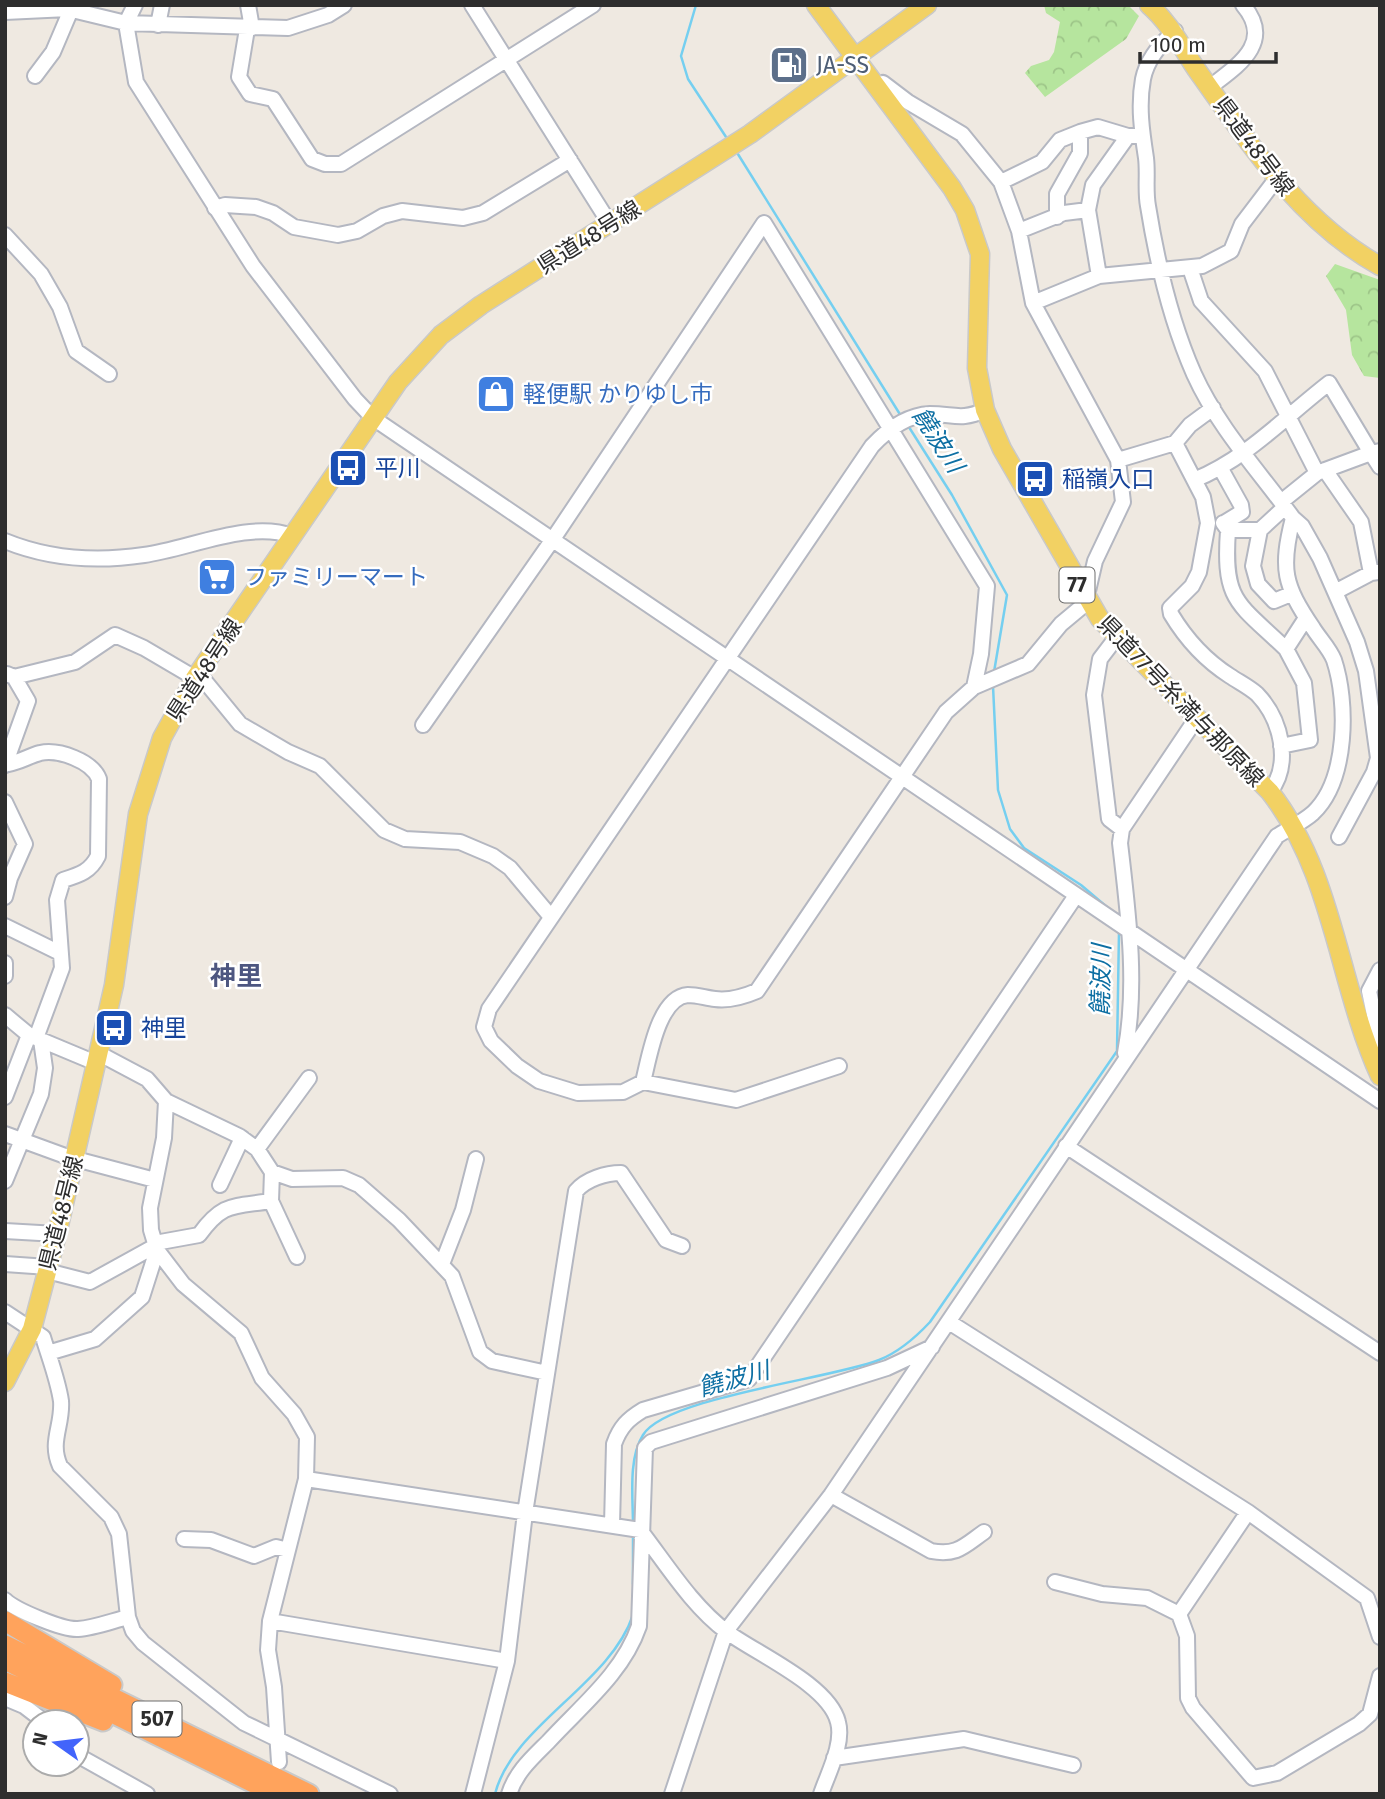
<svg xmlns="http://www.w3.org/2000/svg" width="1385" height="1799" font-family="'Fira Sans','Noto Sans JP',sans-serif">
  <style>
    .forest { fill: url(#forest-crowns) }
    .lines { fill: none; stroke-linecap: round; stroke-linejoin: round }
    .stream { stroke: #75cff0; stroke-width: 2.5 }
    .minor-casing { stroke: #b4b7c1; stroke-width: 18 }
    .major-casing { stroke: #c9c9c9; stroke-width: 21 }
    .highway-casing { stroke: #c9c9c9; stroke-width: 23 }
    .minor { stroke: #fff; stroke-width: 14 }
    .major { stroke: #f2d163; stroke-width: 18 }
    .highway { stroke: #ffa35c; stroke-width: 19 }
    .labels { text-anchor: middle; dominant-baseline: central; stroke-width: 5; stroke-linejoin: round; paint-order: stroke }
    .shield { fill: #fff; stroke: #6d6d6d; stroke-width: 2 }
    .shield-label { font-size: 21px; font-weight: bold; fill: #2e2e2e }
    .service-label { font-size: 23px; fill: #4e5e75; stroke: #fff; text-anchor: start }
    .street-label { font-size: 23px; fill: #2e2e2e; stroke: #fff }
    .shop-label { font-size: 23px; fill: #366cbe; stroke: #fff; text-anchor: start }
    .transit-label { font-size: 23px; fill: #164399; stroke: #fff; text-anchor: start }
    .water-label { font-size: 24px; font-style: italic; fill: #0d6fa3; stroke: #fff }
    .quarter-label { font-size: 26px; font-weight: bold; fill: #4d5680; stroke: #fff }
  </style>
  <defs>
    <pattern id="forest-crowns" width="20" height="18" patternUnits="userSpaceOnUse" patternTransform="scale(1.75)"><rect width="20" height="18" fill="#b6e59e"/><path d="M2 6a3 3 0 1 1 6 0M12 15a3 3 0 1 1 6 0" fill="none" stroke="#9dc588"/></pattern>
  </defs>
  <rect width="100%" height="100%" fill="#efe9e1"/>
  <!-- forest -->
  <path class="forest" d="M1044 5H1128L1139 16 1126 39 1045 97 1025 73 1031 66 1049 60 1054 52 1060 22 1046 13Z
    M1335 264 1380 280V378L1364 376 1352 355 1346 310 1326 276Z"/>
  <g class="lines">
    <!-- stream -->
    <path class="stream" d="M696 5 681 56 688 79 728 140
      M736 151 901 416
      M907 424 952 495 1007 595 994 672
      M993 686 998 790 1010 829 1024 848 1081 885 1114 913
      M633 1525C633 1497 628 1459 643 1435 666 1397 831 1379 879 1360 899 1352 916 1337 930 1322L1117 1051 1119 932
      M633 1535V1584
      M495 1794C512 1726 610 1684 633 1615"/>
    <!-- minor casing -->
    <g class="minor-casing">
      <path id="minor" d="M135 5 126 23 136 82 253 266 355 399 373 418 1380 1101
        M248 5 252 28
        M472 5 610 224
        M5 12 68 9 126 23 288 28 328 15 344 5
        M158 25 162 5
        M247 29 239 77 250 94 273 99 312 159 325 164H341L593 5
        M35 76 53 52 73 5
        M1210 87C1237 66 1275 43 1243 5
        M1001 182 1042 162 1060 140 1080 132 1098 127 1128 136H1141
        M215 208 225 205 256 207 273 213 294 227 338 235 357 231 383 216 402 211 463 218 483 213 570 160
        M1057 217V194L1080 153V132
        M1019 231 1064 213 1088 210
        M5 235 41 274 60 307 76 351 109 374
        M1190 268 1201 301 1265 371 1317 473
        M1099 276 1088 210 1093 185 1128 136
        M1033 303 1099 276 1202 266 1231 251 1242 224 1277 178
        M1175 443 1203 497 1208 523 1199 572 1192 586 1170 608 1171 614C1186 639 1205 660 1230 676 1239 682 1249 687 1257 694 1281 719 1292 763 1270 792
        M1118 460 1175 443 1190 425 1213 408
        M1221 469 1241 505 1242 512 1224 523
        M1325 470 1361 522 1371 573
        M1194 480C1246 459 1285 417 1329 383L1371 453 1380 451
        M1281 502 1317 473 1371 453 1380 467
        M1285 507 1260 530 1253 566 1258 584 1274 601 1291 594
        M1293 518 1302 526 1320 558 1357 642 1366 671 1378 758 1374 772 1339 837
        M1223 523 1228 530H1260
        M1228 530C1223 602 1237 602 1286 649
        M5 541C49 559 97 562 144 555 189 549 249 520 292 536
        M1335 592 1371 573 1378 572
        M1116 638 1100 659 1094 695 1109 819 1122 829
        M199 674 240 724 288 752 320 766 384 830 405 839 460 842 493 856 510 868 551 917
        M14 677 75 662 115 635 144 648 195 678
        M423 725 553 539 764 223 987 586 981 654 974 687
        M1281 746 1310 740 1304 683 1286 649 1306 618
        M8 764C20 762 29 756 40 753 59 749 92 761 99 779L98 856C90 872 79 875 63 880L57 900 62 968 36 1038
        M5 765 28 701 14 677 7 674
        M5 802 25 844 10 878 5 897
        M5 926 60 953
        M5 963V976
        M1380 970 1369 991 1380 1043
        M5 1015 29 1035 96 1063
        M98 1053 147 1079 166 1101 164 1138 150 1208 151 1230 157 1250 183 1284 241 1333 262 1378 294 1414 307 1437 306 1479 270 1621 268 1650 274 1687 279 1762
        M1125 1053C1138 985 1128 912 1120 843L1122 829 1196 719
        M839 1066 736 1100 643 1082 623 1092 578 1093 539 1081 517 1066 491 1041 484 1027 489 1009 872 446C887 430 907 415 930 414 954 414 961 421 985 410
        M643 1082C649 1059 658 997 688 995 697 995 706 998 715 999 730 1001 743 997 757 991L946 712 974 687 1028 664 1061 624 1085 604 1095 561 1123 502 1118 460 1033 303 1019 231 1001 182 962 134 908 102 883 83 876 87
        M5 1097 29 1035
        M166 1101 239 1136 257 1149 272 1172 292 1179 343 1178 359 1185 399 1220 452 1276 480 1352 492 1361 547 1373
        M5 1134 68 1157 155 1180
        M1066 1146 1380 1353
        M257 1149 309 1078
        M272 1172 271 1201 297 1257
        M5 1181 41 1094 45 1068 41 1040
        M220 1185 242 1138
        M5 1231 57 1234
        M155 1243 199 1235C223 1202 233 1207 271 1201
        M5 1264 48 1267
        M442 1264 463 1210 476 1159
        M47 1271 90 1282 155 1246
        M5 1312 43 1337C49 1357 58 1380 61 1401 63 1425 49 1442 60 1466L111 1517 119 1534 128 1617 133 1631 143 1643 244 1723 390 1794
        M949 1322 1248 1512 1367 1598 1380 1637
        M48 1353 95 1339 142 1297 157 1250
        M306 1479 640 1530C667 1565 692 1606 727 1632 757 1654 829 1685 838 1722 844 1744 828 1773 821 1794
        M831 1495 931 1551C957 1556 964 1546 984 1532
        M612 1525 614 1444C620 1427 628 1419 643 1410L749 1379 1075 897
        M184 1539 211 1540 254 1556 276 1547 288 1550
        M1055 1582 1102 1594 1147 1598 1179 1614 1187 1636 1188 1698 1193 1708 1253 1778 1277 1773 1359 1724 1370 1714 1380 1676
        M5 1600C15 1610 63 1630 78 1629 94 1628 112 1621 128 1617
        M1179 1614 1248 1512
        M270 1621 507 1661
        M5 1698 24 1706 45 1722
        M77 1755 147 1794
        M834 1758 964 1739 1073 1765
        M473 1794 507 1661 525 1513 576 1191C586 1179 606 1173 621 1173L666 1240 682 1246
        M509 1794C516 1772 532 1758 548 1742 581 1706 623 1673 639 1626L645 1448 651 1442 887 1368 932 1347
        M672 1794 726 1631 831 1495 1277 836C1288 829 1303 822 1313 813 1348 780 1348 702 1334 660 1330 649 1319 638 1313 628 1284 585 1280 569 1293 518 1259 471 1219 429 1194 374 1171 322 1157 262 1148 206 1145 190 1148 174 1146 158 1142 132 1138 106 1143 79 1147 59 1160 44 1175 31"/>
    </g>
    <!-- major casing -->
    <g class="major-casing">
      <path id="major" d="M816 5 952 188 965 210 980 254 977 368 985 410 1002 449 1100 619 1270 792C1334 874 1338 984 1380 1076
        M1149 5C1172 25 1182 49 1199 73 1251 146 1301 222 1380 266
        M5 1382 32 1329 57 1234 114 985 138 814 162 738 195 678 398 382 441 335 481 305 750 134 927 5"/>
    </g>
    <!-- highway casing -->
    <g class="highway-casing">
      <path id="highway" d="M5 1621 112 1685
        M5 1645 309 1794
        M5 1660 276 1794
        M5 1682 103 1721"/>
    </g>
    <!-- minor -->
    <use href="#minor" class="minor"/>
    <!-- major -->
    <use href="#major" class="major"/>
    <!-- highway -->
    <use href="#highway" class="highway"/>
  </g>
  <!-- icons -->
  <defs>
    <g id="fuel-square" transform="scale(2.0125)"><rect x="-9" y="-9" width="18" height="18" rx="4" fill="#5c6f8a" stroke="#fff"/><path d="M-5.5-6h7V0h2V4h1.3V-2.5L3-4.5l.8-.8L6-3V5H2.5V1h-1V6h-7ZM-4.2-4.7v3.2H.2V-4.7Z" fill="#fff"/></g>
    <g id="shop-square" transform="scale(2.0125)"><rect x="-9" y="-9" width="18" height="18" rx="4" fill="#3f7fe0" stroke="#fff"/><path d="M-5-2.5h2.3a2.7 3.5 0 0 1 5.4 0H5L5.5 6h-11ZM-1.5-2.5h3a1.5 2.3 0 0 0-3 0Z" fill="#fff"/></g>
    <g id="bus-square" transform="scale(2.0125)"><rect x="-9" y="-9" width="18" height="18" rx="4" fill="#1a4fb4" stroke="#fff"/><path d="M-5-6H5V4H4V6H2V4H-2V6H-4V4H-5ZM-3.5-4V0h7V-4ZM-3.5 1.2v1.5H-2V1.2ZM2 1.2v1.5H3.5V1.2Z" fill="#fff"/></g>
    <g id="supermarket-square" transform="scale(2.0125)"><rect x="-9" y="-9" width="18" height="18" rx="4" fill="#3f7fe0" stroke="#fff"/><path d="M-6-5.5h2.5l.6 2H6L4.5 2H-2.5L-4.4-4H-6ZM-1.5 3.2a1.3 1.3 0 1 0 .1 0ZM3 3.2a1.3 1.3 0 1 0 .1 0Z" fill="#fff"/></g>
  </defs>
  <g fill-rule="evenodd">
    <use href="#fuel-square" x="789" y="65"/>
    <use href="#shop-square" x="496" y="394"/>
    <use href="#bus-square" x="348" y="468"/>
    <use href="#bus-square" x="1035" y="479"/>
    <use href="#supermarket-square" x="217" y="577"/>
    <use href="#bus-square" x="114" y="1028"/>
  </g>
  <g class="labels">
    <!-- shield labels -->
    <g class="shield">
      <rect x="1059.5" y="567.5" width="35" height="35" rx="5"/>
      <rect x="132.5" y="1701.5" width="49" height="35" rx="5"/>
    </g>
    <g class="shield-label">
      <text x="1077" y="585">77</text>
      <text x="157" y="1719">507</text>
    </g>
    <!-- service labels -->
    <g class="service-label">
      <text x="816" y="65">JA-SS</text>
    </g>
    <!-- street labels -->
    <g class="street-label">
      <text transform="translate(1254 146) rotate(53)">県道48号線</text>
      <text transform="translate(589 237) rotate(-32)">県道48号線</text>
      <text transform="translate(204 670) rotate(-57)">県道48号線</text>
      <text transform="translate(1181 701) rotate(46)">県道77号糸満与那原線</text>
      <text transform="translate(61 1213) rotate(-76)">県道48号線</text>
    </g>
    <!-- shop labels -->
    <g class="shop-label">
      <text x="523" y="394">軽便駅 かりゆし市</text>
      <text x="244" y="577">ファミリーマート</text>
    </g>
    <!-- transit labels -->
    <g class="transit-label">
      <text x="375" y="468">平川</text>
      <text x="1062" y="479">稲嶺入口</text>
      <text x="141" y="1028">神里</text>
    </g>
    <!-- water labels -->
    <g class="water-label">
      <text transform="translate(938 440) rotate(57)">饒波川</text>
      <text transform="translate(1101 980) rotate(-89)">饒波川</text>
      <text transform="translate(734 1379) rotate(-15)">饒波川</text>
    </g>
    <!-- quarter labels -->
    <g class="quarter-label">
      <text x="236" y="976">神里</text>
    </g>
  </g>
  <!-- border -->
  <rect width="1385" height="1799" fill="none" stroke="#2e2e2e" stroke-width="14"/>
  <!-- north arrow -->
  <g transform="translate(56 1743) rotate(284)"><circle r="33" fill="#ffffff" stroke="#ababab" stroke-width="2"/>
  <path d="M0-5L12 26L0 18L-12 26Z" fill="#4264fb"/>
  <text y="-10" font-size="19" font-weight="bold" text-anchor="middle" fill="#2e2e2e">N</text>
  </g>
  <!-- scale -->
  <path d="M1140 52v10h136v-10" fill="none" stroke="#2e2e2e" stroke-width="3.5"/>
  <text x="1150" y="52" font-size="21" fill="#2e2e2e" stroke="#ffffff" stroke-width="5" paint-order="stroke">100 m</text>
</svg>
